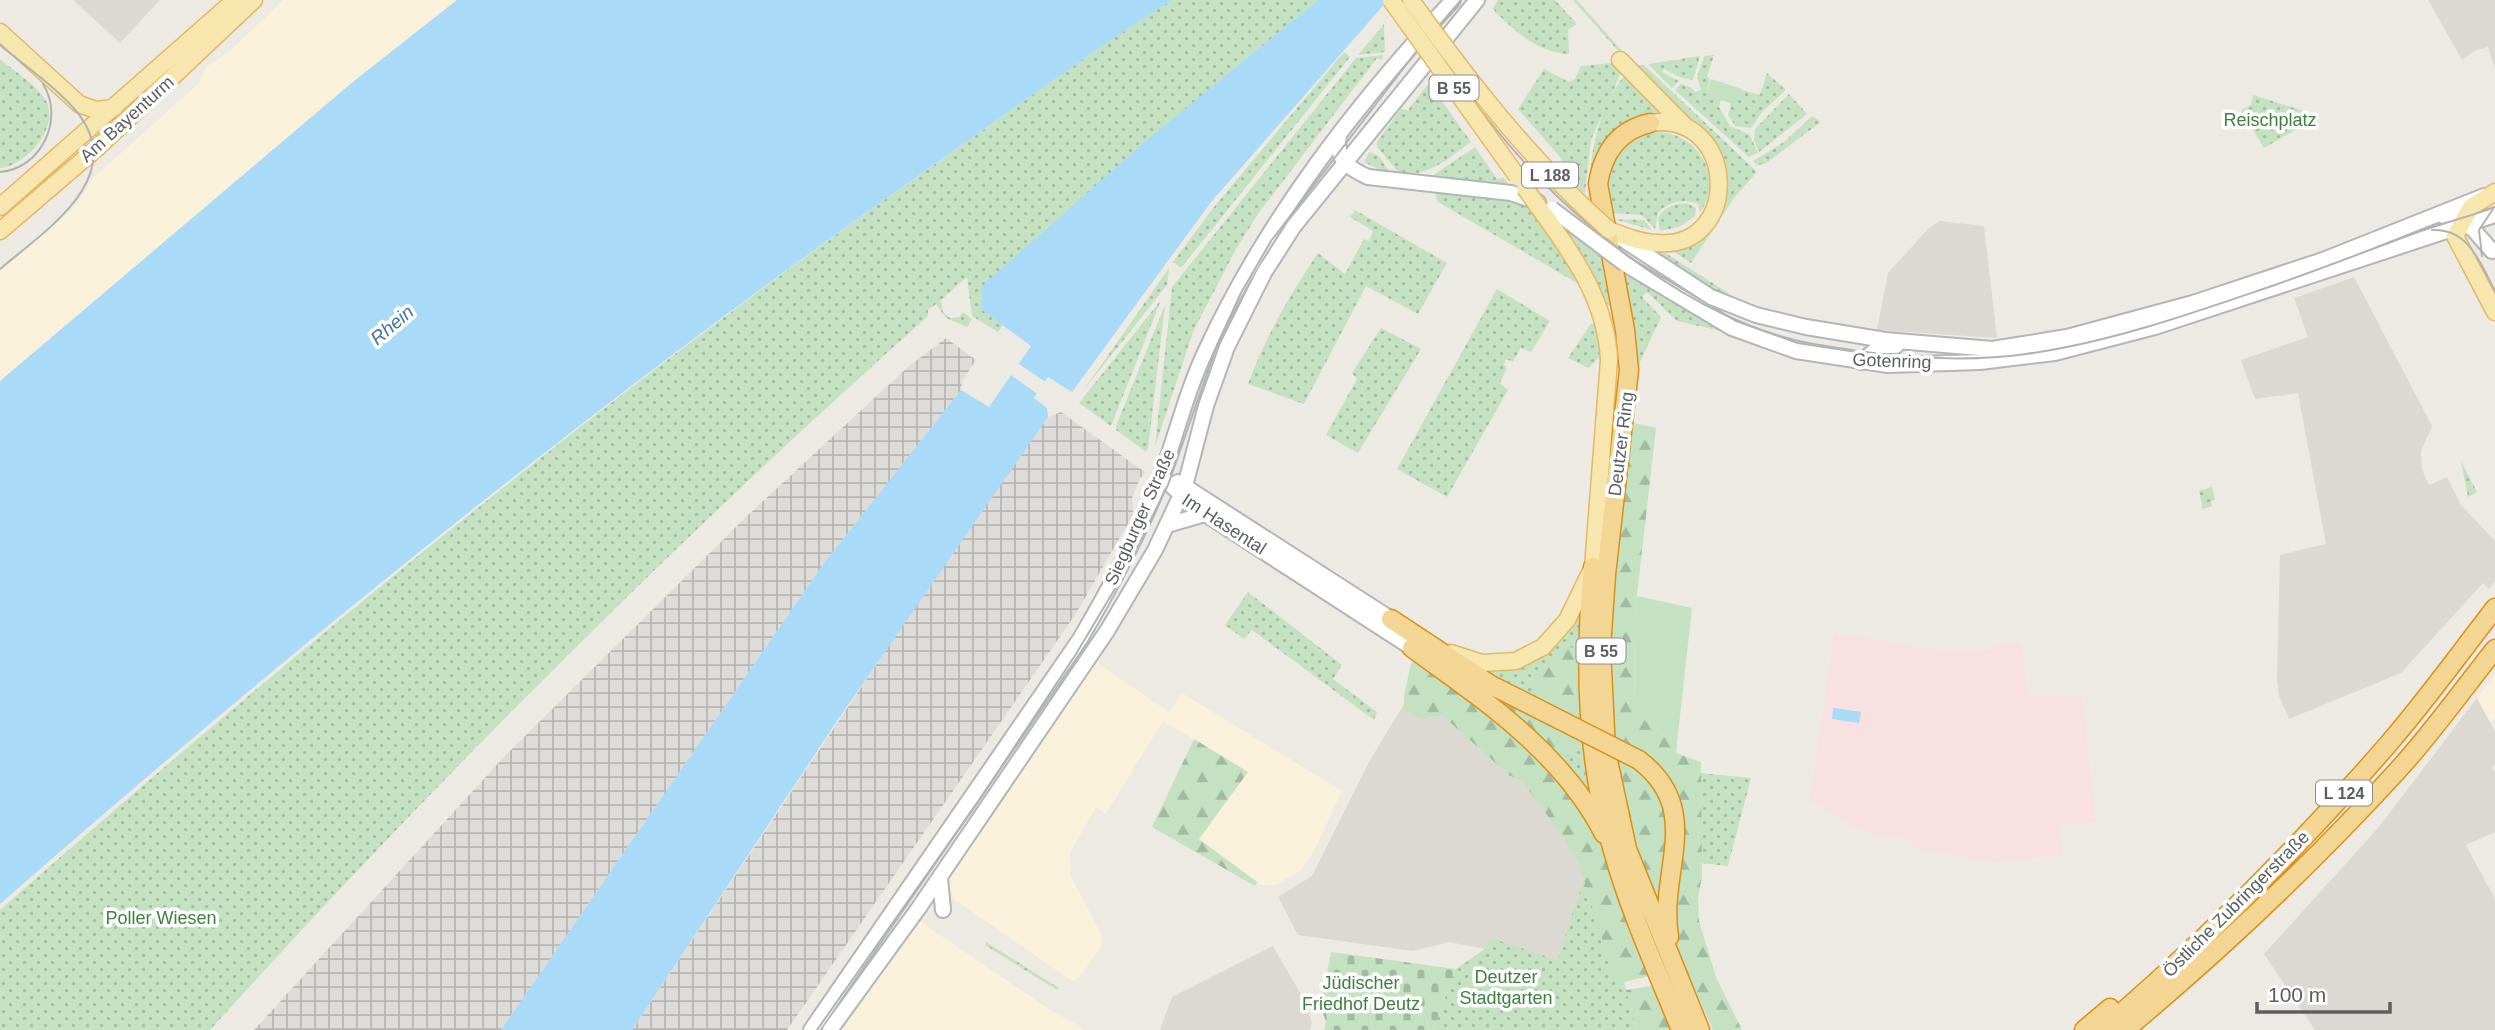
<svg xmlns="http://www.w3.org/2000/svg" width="2495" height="1030" font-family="Arial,sans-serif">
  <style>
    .commercial { fill: #faf1da }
    .industrial { fill: url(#industrial-grid) }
    .education { fill: #dcd9d2 }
    .medical { fill: #f8e1e0 }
    .grass { fill: url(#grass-dots) }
    .forest { fill: url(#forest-firs) }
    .cemetery { fill: url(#cemetery-stones) }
    .garden { fill: #c4e2c2 }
    .water { fill: #a9daf7 }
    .pier { fill: #edeae3 }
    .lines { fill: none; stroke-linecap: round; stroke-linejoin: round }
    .secondary-casing { stroke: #b2b6b9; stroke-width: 18 }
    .primary-casing { stroke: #e4b865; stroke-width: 19 }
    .highway-casing { stroke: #db9115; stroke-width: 21 }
    .secondary { stroke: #fff; stroke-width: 14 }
    .primary { stroke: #f7e7ae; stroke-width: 16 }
    .highway { stroke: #f3d594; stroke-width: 18 }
    .tram { stroke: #b1b2b2; stroke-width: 2 }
    .secondary-bridge-casing { stroke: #b2b6b9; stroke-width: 18; stroke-linecap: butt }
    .primary-bridge-casing { stroke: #e4b865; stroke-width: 19; stroke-linecap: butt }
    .highway-bridge-casing { stroke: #db9115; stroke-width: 21; stroke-linecap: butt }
    .secondary-bridge { stroke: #fff; stroke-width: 14 }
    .primary-bridge { stroke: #f7e7ae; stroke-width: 16 }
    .highway-bridge { stroke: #f3d594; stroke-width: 18 }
    .labels { text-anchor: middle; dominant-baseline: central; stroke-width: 7; stroke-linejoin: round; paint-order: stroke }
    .shield { fill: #fff; stroke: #8c8f91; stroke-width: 2 }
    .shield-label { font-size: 16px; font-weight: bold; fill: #5b5f62 }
    .street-label { font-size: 18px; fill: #5b5f62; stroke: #fff }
    .park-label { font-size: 18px; fill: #3e803d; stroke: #fff }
    .water-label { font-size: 19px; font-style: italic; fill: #45769f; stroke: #fff }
  </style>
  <defs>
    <pattern id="industrial-grid" width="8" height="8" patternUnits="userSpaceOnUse" patternTransform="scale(1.75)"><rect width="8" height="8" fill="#dedcd8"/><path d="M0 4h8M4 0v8" fill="none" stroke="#b7b6b3"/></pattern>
    <pattern id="grass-dots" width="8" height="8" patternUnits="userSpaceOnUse" patternTransform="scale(1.75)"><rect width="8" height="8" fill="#c4e2c2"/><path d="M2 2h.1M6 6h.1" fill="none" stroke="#a2baa1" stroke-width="1.8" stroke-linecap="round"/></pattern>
    <pattern id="forest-firs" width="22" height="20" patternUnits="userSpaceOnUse" patternTransform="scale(1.75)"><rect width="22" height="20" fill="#c4e2c2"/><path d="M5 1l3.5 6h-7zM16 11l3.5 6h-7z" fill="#a2baa1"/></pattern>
    <pattern id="cemetery-stones" width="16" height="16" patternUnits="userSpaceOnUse" patternTransform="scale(1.75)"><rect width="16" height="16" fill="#c4e2c2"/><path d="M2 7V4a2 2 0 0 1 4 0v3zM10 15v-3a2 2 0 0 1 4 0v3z" fill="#a2baa1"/></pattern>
  </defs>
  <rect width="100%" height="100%" fill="#edeae3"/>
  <!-- commercial -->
  <path class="commercial" d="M283 0H457L354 81 0 381V272L73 209 93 178 199 83 206 67 231 50Z
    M1096 662 1169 712 1182 693 1342 791 1314 851 1301 870 1276 885H1262L1199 839 1247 772 1163 721 1106 814 1096 807 1070 853 1071 876 1103 938 1100 948 1080 977 1072 981 955 900 946 882Z
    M2495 675V719L2489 721 2477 698Z
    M918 920 1052 1011 1086 1030H843Z"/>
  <!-- industrial -->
  <path class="industrial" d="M946 338 976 360 962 381 961 390 824 563 501 1030H254L503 758 747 516 909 366Z
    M1061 412 1146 473 1140 478 1132 498 1133 515 1075 615 787 1030H632L927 589 1048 417Z"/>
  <!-- education -->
  <path class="education" d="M73 0H160L120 43Z
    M2428 0H2495V68L2488 47 2474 51 2462 60Z
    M1939 221 1984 226 1997 338 1877 330 1888 273 1928 229Z
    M2354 277 2432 426 2421 451 2422 469 2426 479 2430 485 2447 477 2461 505 2495 541V581L2489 589 2483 583 2401 673 2289 719 2279 696 2277 679 2280 555 2326 544 2298 393 2255 399 2241 360 2308 337 2294 298Z
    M1413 689 1523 782 1565 836 1585 875 1557 960 1491 939 1485 949 1449 942 1413 951 1298 935 1278 897 1312 876 1369 762Z
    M2477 698 2495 732V764L2492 768 2495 772V832L2466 845 2495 899V1030H2315L2264 954 2378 828Z
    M1273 946 1306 1003 1312 1023 1310 1030H1160L1172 997Z"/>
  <!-- medical -->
  <path class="medical" d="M1834 633 1913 645 1918 649 1995 650V646L2021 643 2028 696 2082 697 2096 822 2060 825 2062 855 1996 862 1912 848 1913 840 1863 832 1810 800Z"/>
  <!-- grass -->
  <path class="grass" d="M1172 0H1318L1147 141 982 310 1003 325 998 332 972 316 967 277 941 300 943 312 950 318 959 317 963 312 972 319 967 327 946 318 936 304 928 310V316C676 541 437 779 210 1030H0V910C304 642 619 385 951 153 1024 101 1096 48 1172 0Z
    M1498 0H1555L1577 24 1568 30 1569 54C1538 53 1518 33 1496 13L1493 8Z
    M1573 0H1577L1622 51 1620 53Z
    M1384 24 1385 52 1358 55Z
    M1344 52 1350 57 1181 268 1173 262 1214 207Z
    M1383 55 1382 60 1377 58 1258 214 1236 249 1193 332 1155 447 1172 287 1356 58Z
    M1714 55 1707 77 1710 79 1706 95 1721 100 1719 107 1730 126 1750 135 1758 153 1749 157 1675 90 1681 84 1690 87 1695 92 1701 90 1697 78 1704 56Z
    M1700 56 1693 80 1679 77 1664 69 1662 72 1679 81 1672 88 1648 64Z
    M0 59C13 70 31 81 42 95 65 121 29 165 0 168Z
    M1612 63 1621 73 1591 140 1585 194 1566 176 1561 158 1518 109 1544 69 1569 82 1575 79 1581 66Z
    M1636 65H1644L1755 170 1756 173 1734 198 1691 263 1673 251C1693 246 1724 212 1726 191 1727 180 1724 169 1721 159Z
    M1767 73 1786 90 1763 111 1751 128 1735 126 1728 115 1731 103 1736 105 1741 90 1760 95Z
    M1626 74 1666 115 1629 123 1595 204 1588 198C1590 157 1597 106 1626 74Z
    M1429 83 1471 142C1449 158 1428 177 1400 174L1377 147V142L1401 109 1408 110Z
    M1789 94 1807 114 1759 152 1754 140 1755 129Z
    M2253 95 2304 111 2305 117 2296 121 2299 128 2264 148 2241 110 2251 105Z
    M1812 116 1821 122 1765 164 1757 165 1753 161 1784 142Z
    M1654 132C1697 130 1725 176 1700 213L1698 204C1683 198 1668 202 1658 213L1655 229 1642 215 1611 213C1604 176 1609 140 1654 132Z
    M1475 147 1497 179 1504 178 1511 188 1429 178Z
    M1369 152 1379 156 1391 174 1378 173V169L1364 162Z
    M1444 190C1471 193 1504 194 1530 205 1558 218 1582 239 1606 257L1618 314 1596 294 1438 202 1435 195Z
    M1689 204 1696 208 1695 216 1679 227 1660 231 1658 218C1664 207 1677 202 1689 204Z
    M1355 210 1447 263 1418 314 1366 286 1304 404 1248 384C1266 336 1289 296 1318 253L1345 274 1364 239 1369 241 1373 231 1350 217Z
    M1614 219 1644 220 1652 230Z
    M1648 247 1664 252 1747 305C1710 294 1677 272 1648 247Z
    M1169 268 1167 285 1083 391Z
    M1623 270 1721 331 1677 321 1647 292 1642 297 1661 317 1635 373Z
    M1497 289 1550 321 1531 352 1521 348 1513 362 1506 359 1504 365 1507 368 1500 383 1508 390 1447 497 1397 469Z
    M1161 300 1111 426 1079 403Z
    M1165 305 1148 449 1145 451 1116 430V426Z
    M1597 320 1602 354 1589 368 1568 358 1590 325Z
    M1381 328 1421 349 1358 453 1326 435 1357 379 1352 373Z
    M2461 461 2477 492 2468 497Z
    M2212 487 2215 500 2211 501 2212 506 2203 509 2199 491Z
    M1248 592 1342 665 1333 679 1377 712 1374 720 1252 630 1244 639 1225 625Z
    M1584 605 1582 654 1536 703 1482 673C1536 670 1558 652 1584 605Z
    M1587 741 1602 826 1558 764Z
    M1701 773 1751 778 1728 866 1700 863Z
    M1585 875 1611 933 1637 1030H1433L1456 969 1485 949 1491 938 1557 960Z
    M986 942 1059 988 1057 990 985 945Z"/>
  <!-- forest -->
  <path class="forest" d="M1630 422 1656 428 1634 621 1635 713 1677 743 1676 753 1701 762 1702 877 1698 897 1699 921 1716 977 1742 1030H1713L1680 957 1673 932 1682 813 1615 739 1609 686 1610 636Z
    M1571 647 1582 654 1584 725 1536 703 1533 680Z
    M1415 661H1421L1543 758 1608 848 1653 975 1624 982 1615 981 1579 864 1564 838 1523 782 1509 775 1442 715 1422 719 1404 709V695L1411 664Z
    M1480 683 1587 741 1558 764 1503 712Z
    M1194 739 1248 772 1199 839 1257 882 1255 886 1152 827Z
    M1615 753 1638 766 1670 810 1660 918 1627 813Z
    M1658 985 1674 1030H1637L1626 990Z"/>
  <!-- cemetery -->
  <path class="cemetery" d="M1331 952 1456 969 1433 1030H1324L1326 1022 1321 1007Z"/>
  <!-- garden -->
  <path class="garden" d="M1711 79 1742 89 1736 105 1706 95Z
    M1637 596 1692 608 1677 743 1635 713 1634 621Z"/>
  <!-- water -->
  <path class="water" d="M457 0H1172C1095 49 1020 104 945 157 616 387 302 639 0 904V381L354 81Z
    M1318 0H1388L1211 202 1072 392 1048 377 1034 398 1047 408 1048 417 837 721 632 1030H501L824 563 961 390 989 407 1031 346 982 310V286L1147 140Z
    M1833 708 1861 712 1859 723 1832 719Z"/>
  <!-- pier -->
  <path class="pier" d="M1016 362 1047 383 1039 395 1008 373Z"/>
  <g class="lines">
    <!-- secondary casing -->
    <g class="secondary-casing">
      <path id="secondary" d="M1339 135C1335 159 1348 168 1368 177L1511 193 1538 202
        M2439 214 2472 228 2492 251
        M1619 237 1711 297 1756 315 1806 327 1885 340 1992 349 2067 337 2193 303 2323 260 2484 196
        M1625 264 1732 328 1796 351 1888 365 1980 362 2055 353 2155 327 2495 215
        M1861 362 1880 346H1896
        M1161 476 1193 506 1412 648
        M1178 482 1391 619
        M1167 525 1205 514
        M940 878 943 910
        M811 1030 1080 639C1107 593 1132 547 1153 498 1173 449 1184 396 1207 348 1267 219 1356 104 1453 0
        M830 1030 918 909 1107 631 1155 550 1185 486 1206 406 1227 347 1264 273 1294 226 1477 0"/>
    </g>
    <!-- primary casing -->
    <g class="primary-casing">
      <path id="primary" d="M0 32 79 104 96 110 114 108
        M1620 60 1686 127
        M2495 192 2471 207 2455 236 2495 312
        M0 207 235 0
        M1609 230C1624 236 1639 242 1656 243 1743 251 1738 110 1650 123
        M0 231 97 148 254 0
        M1451 653 1482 663 1516 661 1543 647 1567 620 1593 567 1609 360"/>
    </g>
    <!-- highway casing -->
    <g class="highway-casing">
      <path id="highway" d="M1650 123C1619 130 1603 152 1598 184L1625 330 1629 370 1606 575 1601 648 1606 751 1627 849 1700 1030
        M1593 567C1584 662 1586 759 1613 851 1630 912 1657 971 1681 1030
        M1391 619 1491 685 1576 728
        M1412 648C1484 700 1563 753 1604 834
        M1639 760C1705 811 1658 870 1669 937
        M2084 1030 2110 1008
        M2102 1030C2205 941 2301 845 2390 742 2427 699 2460 653 2495 608
        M2125 1030C2222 949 2313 863 2398 770 2433 732 2463 689 2495 649"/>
    </g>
    <!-- secondary -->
    <use href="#secondary" class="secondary"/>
    <!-- primary -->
    <use href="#primary" class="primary"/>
    <!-- highway -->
    <use href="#highway" class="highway"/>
    <!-- tram -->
    <path class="tram" d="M1400 0C1453 74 1504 149 1572 210 1634 265 1706 316 1787 338 1815 346 1845 349 1874 353 1924 359 1976 361 2026 354 2108 343 2190 314 2269 287 2321 269 2372 249 2423 230 2447 222 2472 216 2495 207
      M0 45C25 66 56 87 77 112 130 178 43 232 0 269
      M0 172C41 169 65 119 43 84
      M2432 230C2469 228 2480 263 2495 291
      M2482 256 2479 230 2493 209
      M817 1030 980 799 1076 654 1122 577 1168 485 1217 345 1241 293 1271 241 1412 57 1461 0"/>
    <!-- secondary-bridge casing -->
    <g class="secondary-bridge-casing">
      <path id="secondary-bridge" d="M1552 209 1625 264"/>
    </g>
    <!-- primary-bridge casing -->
    <g class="primary-bridge-casing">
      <path id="primary-bridge" d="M1391 0 1517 176
        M1411 0C1471 84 1532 162 1609 230
        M1525 188C1563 242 1606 292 1609 360"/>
    </g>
    <!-- highway-bridge casing -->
    <g class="highway-bridge-casing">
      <path id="highway-bridge" d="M1576 728 1639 760"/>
    </g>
    <!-- secondary-bridge -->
    <use href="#secondary-bridge" class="secondary-bridge"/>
    <!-- primary-bridge -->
    <use href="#primary-bridge" class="primary-bridge"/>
    <!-- highway-bridge -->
    <use href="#highway-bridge" class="highway-bridge"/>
  </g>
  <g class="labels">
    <!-- shield labels -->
    <g class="shield">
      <rect x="1429.5" y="75.5" width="49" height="25" rx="5"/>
      <rect x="1522" y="162.5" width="56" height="25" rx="5"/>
      <rect x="1576.5" y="638.5" width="49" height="25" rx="5"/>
      <rect x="2316" y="780.5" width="56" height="25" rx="5"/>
    </g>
    <g class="shield-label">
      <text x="1454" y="88">B 55</text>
      <text x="1550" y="175">L 188</text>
      <text x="1601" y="651">B 55</text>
      <text x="2344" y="793">L 124</text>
    </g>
    <!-- street labels -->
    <g class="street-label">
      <text transform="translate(127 119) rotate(-42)">Am Bayenturm</text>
      <text transform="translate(1892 361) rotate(2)">Gotenring</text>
      <text transform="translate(1621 444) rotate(-83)">Deutzer Ring</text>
      <text transform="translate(1140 517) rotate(-66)">Siegburger Straße</text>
      <text transform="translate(1224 524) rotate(33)">Im Hasental</text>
      <text transform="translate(2236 904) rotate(-45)">Östliche Zubringerstraße</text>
    </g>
    <!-- park labels -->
    <g class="park-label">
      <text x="2270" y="120">Reischplatz</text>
      <text x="161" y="918">Poller Wiesen</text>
      <text x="1506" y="977">Deutzer<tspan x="1506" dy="21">Stadtgarten</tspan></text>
      <text x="1361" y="983">Jüdischer<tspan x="1361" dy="21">Friedhof Deutz</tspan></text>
    </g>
    <!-- water labels -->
    <g class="water-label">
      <text transform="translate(392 325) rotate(-40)">Rhein</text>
    </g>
  </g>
  <!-- scale -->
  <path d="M2257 1002v10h133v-10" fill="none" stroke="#5b5f62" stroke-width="3.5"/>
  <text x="2268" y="1002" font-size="21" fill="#5b5f62" stroke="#ffffff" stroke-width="5" paint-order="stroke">100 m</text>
</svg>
